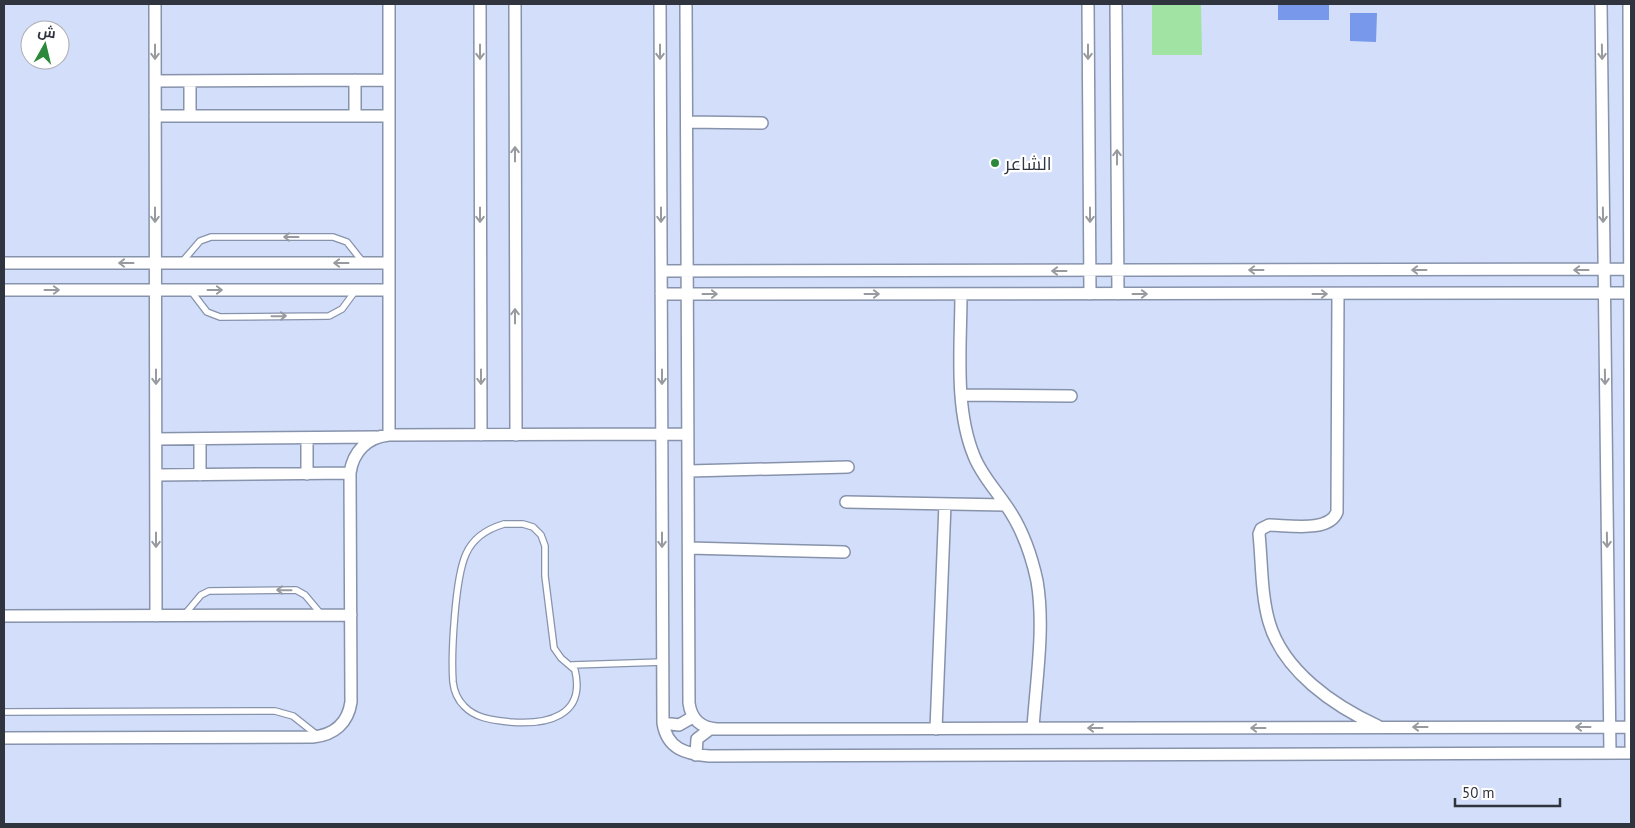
<svg xmlns="http://www.w3.org/2000/svg" width="1635" height="828" font-family="'PT Sans',Cairo,sans-serif">
  <style>
    .green { fill: #a0e3a3 }
    .water { fill: #7898eb }
    .lines { fill: none; stroke-linecap: round; stroke-linejoin: round }
    .lane-casing { stroke: #8792ab; stroke-width: 8 }
    .street-casing { stroke: #8792ab; stroke-width: 14 }
    .lane { stroke: #fff; stroke-width: 5.5 }
    .street { stroke: #fff; stroke-width: 11 }
    .oneway { stroke: #979a9e }
    .poi-dot { fill: #2c893b; stroke: #fff; stroke-width: 2 }
    .labels { text-anchor: middle; dominant-baseline: central; stroke-width: 4.5; stroke-linejoin: round; paint-order: stroke }
    .poi-label { font-size: 18px; fill: #2f343e; stroke: #fff; text-anchor: start }
  </style>
  <rect width="100%" height="100%" fill="#d3defa"/>
  <!-- green -->
  <path class="green" d="M1152 4H1201L1202 55H1152Z"/>
  <!-- water -->
  <path class="water" d="M1278 4H1329V20H1278Z
    M1350 13H1377L1376 42 1350 41Z"/>
  <g class="lines">
    <!-- lane casing -->
    <g class="lane-casing">
      <path id="lane" d="M182 262 200 241 211 237H333L347 242 362 261
        M191 291 207 312 220 317 329 316 342 309 356 290
        M504 524H523L533 527 541 535 545 546V576L554 648 561 658 575 670C586 717 546 725 510 722 494 720 476 719 464 706 458 700 454 691 453 682 451 654 455 578 466 554 473 538 487 529 504 524Z
        M185 614 201 595 209 591 296 590 305 595 321 614
        M572 665 663 662
        M4 712 275 711 293 716 317 735"/>
    </g>
    <!-- street casing -->
    <g class="street-casing">
      <path id="street" d="M155 4 156 616
        M389 4V435
        M480 4 481 435
        M515 4 516 435
        M660 4 663 723C667 749 686 754 709 756L1631 753
        M686 4 689 703C691 719 701 728 717 729L1631 727
        M1088 4 1090 294
        M1116 4 1118 294
        M1601 4 1610 753
        M1629 4 1631 746
        M155 81 389 80
        M155 116H389
        M190 116V81
        M355 116V80
        M687 122 762 123
        M4 263H389
        M661 271 1630 269
        M4 290H389
        M661 294 1630 293
        M961 294C961 345 954 408 974 456 981 474 994 488 1005 504 1021 526 1031 553 1037 581 1045 628 1036 681 1033 728
        M1338 294 1337 512C1329 533 1288 525 1269 525L1261 529 1259 534C1262 563 1261 594 1269 622 1283 671 1334 706 1378 726
        M962 395 1071 396
        M307 438V474
        M156 439 376 437
        M200 439V475
        M689 471 848 467
        M156 475 350 473
        M846 502 1005 505
        M689 548 844 552
        M4 616 351 615
        M663 723 679 725 693 717
        M936 729 945 504
        M4 738 313 737C334 735 348 723 351 702L350 473C353 452 367 437 389 435L688 434
        M696 755 697 739 710 729"/>
    </g>
    <!-- lane -->
    <use href="#lane" class="lane"/>
    <!-- street -->
    <use href="#street" class="street"/>
  </g>
  <!-- one-way arrows -->
  <defs><path id="oneway-shaft" d="M-6 0H5M1.5-3L5.5 0L1.5 3" fill="none" stroke-width="1.6" stroke-linecap="round" stroke-linejoin="round" transform="scale(1.25)"/></defs>
  <g class="oneway">
    <use href="#oneway-shaft" transform="translate(155 52) rotate(90)"/>
    <use href="#oneway-shaft" transform="translate(480 52) rotate(90)"/>
    <use href="#oneway-shaft" transform="translate(660 52) rotate(90)"/>
    <use href="#oneway-shaft" transform="translate(1088 52) rotate(90)"/>
    <use href="#oneway-shaft" transform="translate(1602 52) rotate(89)"/>
    <use href="#oneway-shaft" transform="translate(515 154) rotate(-90)"/>
    <use href="#oneway-shaft" transform="translate(1117 157) rotate(-90)"/>
    <use href="#oneway-shaft" transform="translate(155 215) rotate(90)"/>
    <use href="#oneway-shaft" transform="translate(480 215) rotate(90)"/>
    <use href="#oneway-shaft" transform="translate(661 215) rotate(90)"/>
    <use href="#oneway-shaft" transform="translate(1090 215) rotate(90)"/>
    <use href="#oneway-shaft" transform="translate(1603 215) rotate(89)"/>
    <use href="#oneway-shaft" transform="translate(291 237) rotate(180)"/>
    <use href="#oneway-shaft" transform="translate(126 263) rotate(180)"/>
    <use href="#oneway-shaft" transform="translate(341 263) rotate(180)"/>
    <use href="#oneway-shaft" transform="translate(1256 270) rotate(180)"/>
    <use href="#oneway-shaft" transform="translate(1419 270) rotate(180)"/>
    <use href="#oneway-shaft" transform="translate(1581 270) rotate(180)"/>
    <use href="#oneway-shaft" transform="translate(1059 271) rotate(180)"/>
    <use href="#oneway-shaft" transform="translate(52 290)"/>
    <use href="#oneway-shaft" transform="translate(215 290)"/>
    <use href="#oneway-shaft" transform="translate(710 294)"/>
    <use href="#oneway-shaft" transform="translate(872 294)"/>
    <use href="#oneway-shaft" transform="translate(1140 294)"/>
    <use href="#oneway-shaft" transform="translate(1320 294)"/>
    <use href="#oneway-shaft" transform="translate(279 316) rotate(-1)"/>
    <use href="#oneway-shaft" transform="translate(515 316) rotate(-90)"/>
    <use href="#oneway-shaft" transform="translate(156 377) rotate(90)"/>
    <use href="#oneway-shaft" transform="translate(481 377) rotate(90)"/>
    <use href="#oneway-shaft" transform="translate(662 377) rotate(90)"/>
    <use href="#oneway-shaft" transform="translate(1605 377) rotate(89)"/>
    <use href="#oneway-shaft" transform="translate(156 540) rotate(90)"/>
    <use href="#oneway-shaft" transform="translate(662 540) rotate(90)"/>
    <use href="#oneway-shaft" transform="translate(1607 540) rotate(89)"/>
    <use href="#oneway-shaft" transform="translate(284 590) rotate(-179)"/>
    <use href="#oneway-shaft" transform="translate(1420 727) rotate(180)"/>
    <use href="#oneway-shaft" transform="translate(1583 727) rotate(180)"/>
    <use href="#oneway-shaft" transform="translate(1095 728) rotate(180)"/>
    <use href="#oneway-shaft" transform="translate(1258 728) rotate(180)"/>
  </g>
  <!-- markers -->
  <circle class="poi-dot" cx="995" cy="163" r="5"/>
  <g class="labels">
    <!-- poi labels -->
    <g class="poi-label">
      <text x="1005" y="163">الشاعر</text>
    </g>
  </g>
  <!-- border -->
  <rect width="1635" height="828" fill="none" stroke="#2f343e" stroke-width="10"/>
  <!-- north arrow -->
  <g transform="translate(45 45) rotate(8)"><circle r="24" fill="#ffffff" stroke="#acaeb2"/>
  <path d="M0-4L9 19L0 12L-9 19Z" fill="#2c893b"/>
  <text y="-8" font-size="14" font-weight="bold" text-anchor="middle" fill="#2f343e">ش</text>
  </g>
  <!-- scale -->
  <path d="M1455 798v8h105v-8" fill="none" stroke="#2f343e" stroke-width="2.5"/>
  <text x="1462" y="798" font-size="15" fill="#2f343e" stroke="#ffffff" stroke-width="4" paint-order="stroke">50 m</text>
</svg>
